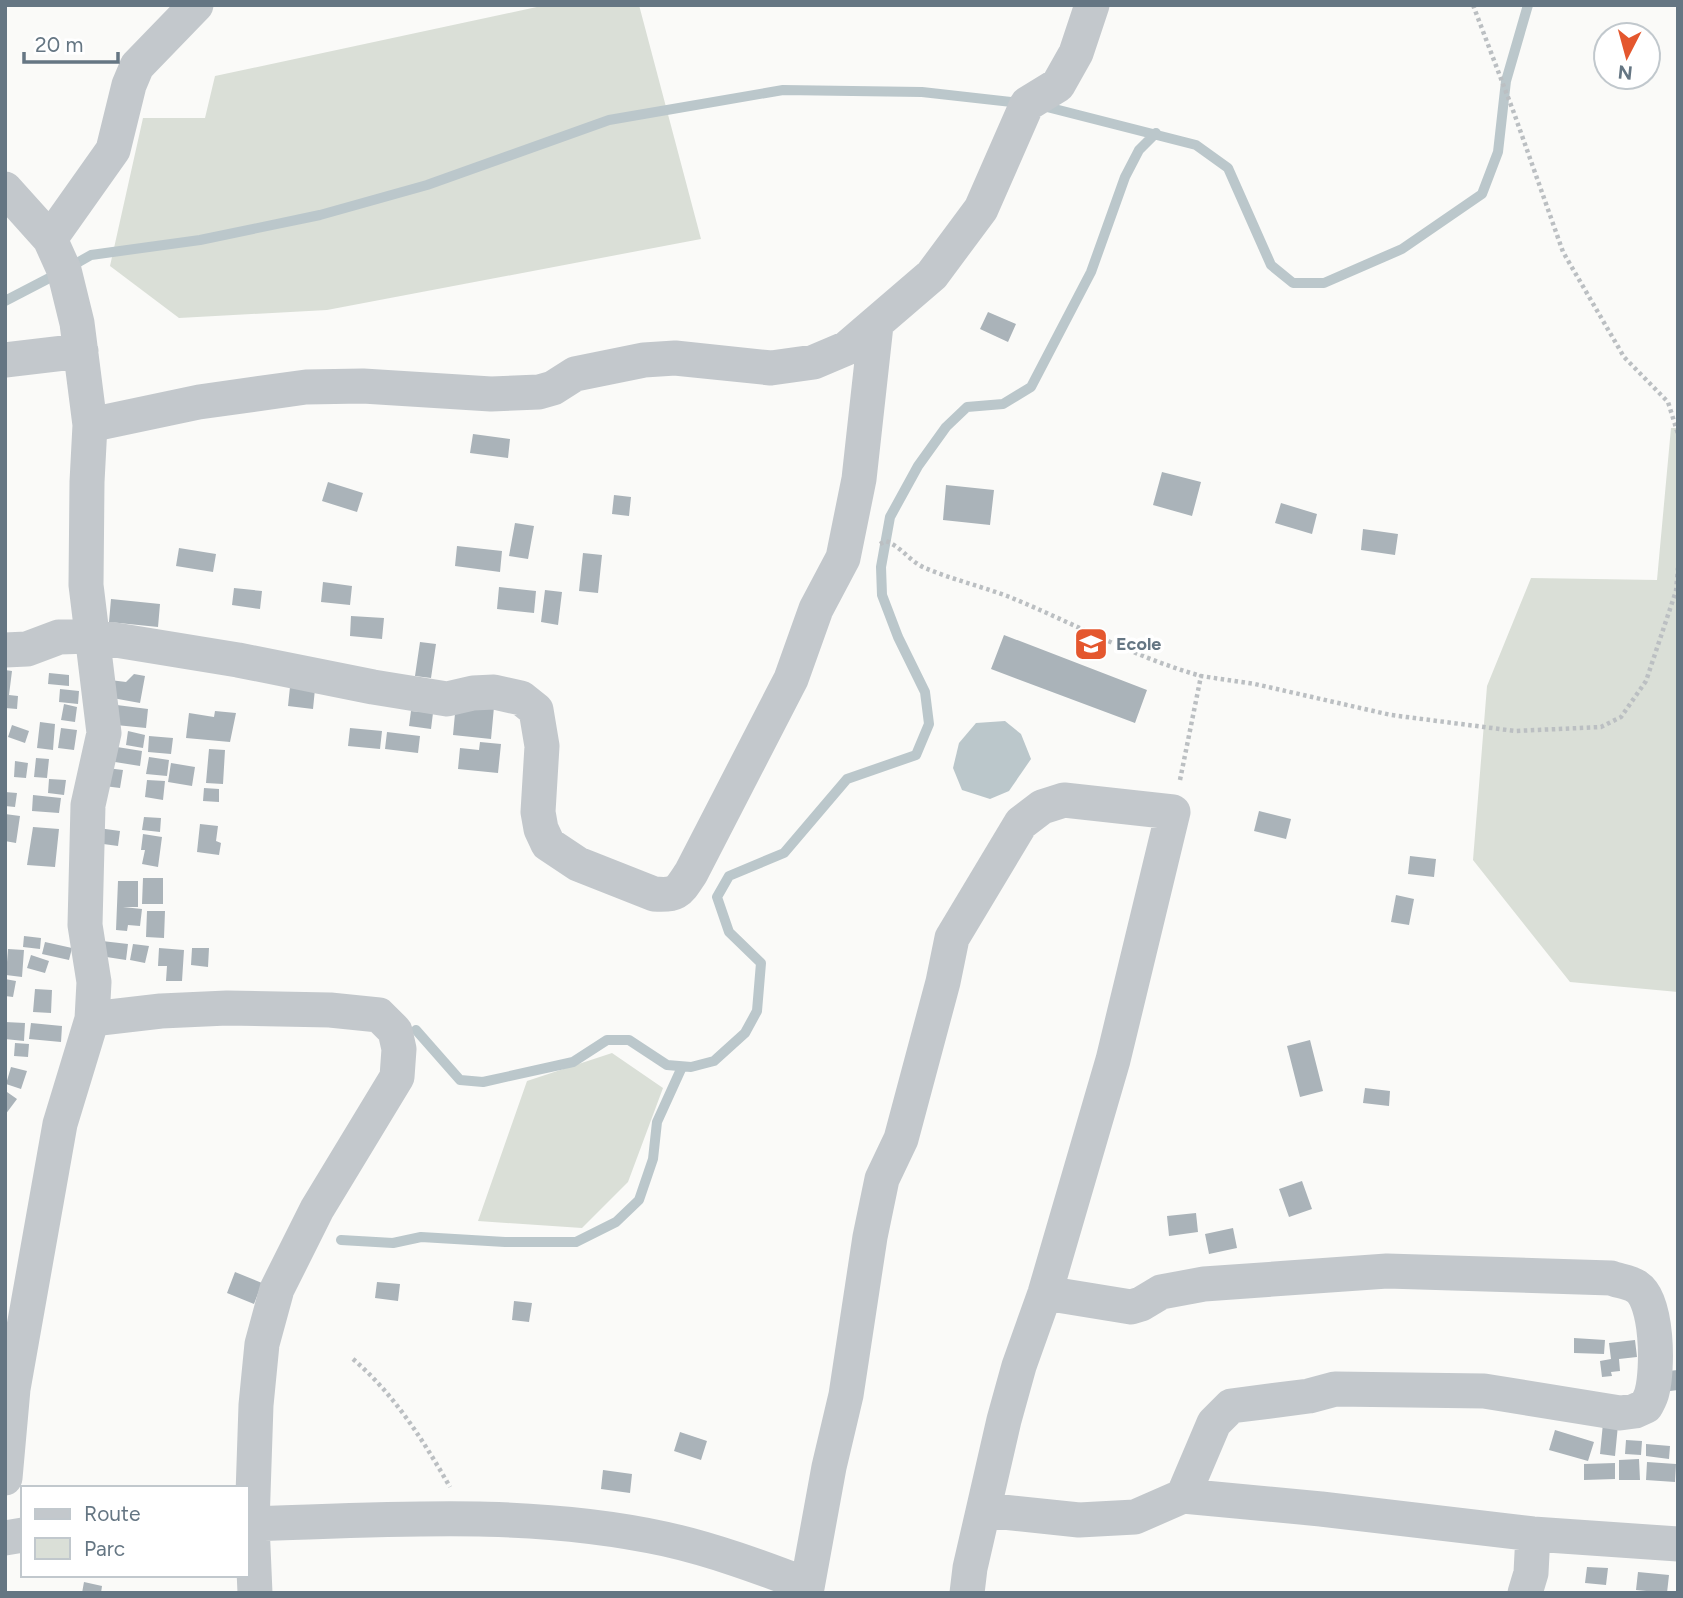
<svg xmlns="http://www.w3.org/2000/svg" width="1683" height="1598" font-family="Figtree,sans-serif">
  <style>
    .green { fill: #dadfd7 }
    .water { fill: #bbc7cb }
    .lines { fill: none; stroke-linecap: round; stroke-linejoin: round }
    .stream { stroke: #bbc7cb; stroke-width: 10 }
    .building { fill: #aab3b9 }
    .path { stroke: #bbbfc2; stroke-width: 4.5; stroke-dasharray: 3.5 3.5; stroke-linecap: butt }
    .minor { stroke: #c3c8cc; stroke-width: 35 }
    .labels { text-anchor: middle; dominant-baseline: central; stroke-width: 7; stroke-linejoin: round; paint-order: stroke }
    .poi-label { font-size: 18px; font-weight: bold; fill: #657683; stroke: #fff; text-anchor: start }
  </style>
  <rect width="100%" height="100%" fill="#fafaf8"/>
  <!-- green -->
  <path class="green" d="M546 5H639L701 239 327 310 179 318 110 266 143 118H205L215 76Z
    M1671 428H1678V992L1570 982 1473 860 1487 686 1531 578 1657 580Z
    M612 1053 663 1088 628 1182 582 1228 478 1221 527 1081Z"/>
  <!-- water -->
  <path class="water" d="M1005 721 1021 734 1031 759 1009 791 990 799 962 790 953 768 959 743 976 723Z"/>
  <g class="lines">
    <!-- stream -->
    <path class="stream" d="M1043 106 1196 145 1228 168 1271 265 1293 283H1324L1402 249 1482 194 1498 152 1506 81 1528 5
      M70 267 91 255 200 240 320 215 427 185 609 120 783 90 922 92 1021 103
      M5 301 57 274
      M416 1030 460 1080 483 1082 573 1062 607 1040H629L667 1065 691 1067 714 1061 745 1033 757 1011 761 963 729 932 717 897 729 876 784 853 847 779 916 755 929 724 925 692 898 637 882 595 881 567 890 517 918 466 946 427 967 407 1003 404 1031 387 1091 272 1125 177 1139 150 1156 133
      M341 1240 393 1243 421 1237 505 1242H576L616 1222 639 1200 653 1159 657 1122 682 1067"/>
  </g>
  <!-- building -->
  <path class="building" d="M988 312 1016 324 1008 342 980 329Z
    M473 434 510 439 508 458 470 453Z
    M1162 472 1201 482 1192 516 1153 505Z
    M328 482 363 493 357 512 322 501Z
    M946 485 994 490 990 525 943 520Z
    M614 495 631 497 629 516 612 514Z
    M1281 503 1317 514 1312 534 1275 523Z
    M515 523 534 526 528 559 509 556Z
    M1363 529 1398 534 1395 555 1361 550Z
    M457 546 502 551 500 572 455 566Z
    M179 548 216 554 213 572 176 566Z
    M583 553 602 555 598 593 579 591Z
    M323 582 352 586 350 605 321 602Z
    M499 587 536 591 534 613 497 609Z
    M234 588 262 591 260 609 232 605Z
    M545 590 562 592 558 625 541 622Z
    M111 599 160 604 158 627 109 622Z
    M351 616 384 618 382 639 350 636Z
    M1004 635 1147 690 1135 723 991 669Z
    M420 642 436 644 431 678 415 676Z
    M5 670 12 671 9 695 18 696 17 709 5 708Z
    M49 673 69 675V686L48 684Z
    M134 674 145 676 140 703 107 697 110 680 126 682Z
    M290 687 315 689 313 709 288 706Z
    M60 689 79 691 78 704 59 702Z
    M456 703 494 707 491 739 453 735Z
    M64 704 77 707 75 722 61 720Z
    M109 704 148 709 146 728 116 725Z
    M215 711 236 713 230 742 186 738 189 713 214 717Z
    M411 711 433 713 431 729 409 726Z
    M40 722 55 724 53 750 37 748Z
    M12 725 29 731 25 743 8 737Z
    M61 728 77 730 74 750 58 748Z
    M350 728 382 731 380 749 348 746Z
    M128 731 145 735 143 748 126 745Z
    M387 732 420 736 418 753 385 749Z
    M149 736 173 738 171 754 148 752Z
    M480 742 501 744 498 773 458 769 460 748 479 750Z
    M117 747 142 751 140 766 115 762Z
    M209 749 225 750 223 784 206 783Z
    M149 757 169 760 167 776 146 774Z
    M36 758 49 759 47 778 34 777Z
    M15 761 28 763 26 778 14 777Z
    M171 763 195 767 192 786 168 782Z
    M107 768 123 770 120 788 104 786Z
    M49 779 66 780 64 795 48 793Z
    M147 780 165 781 163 800 145 797Z
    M204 788 219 789V802L203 801Z
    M5 792 17 793 15 807 5 806Z
    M33 795 61 798 59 813 32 811Z
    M1259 811 1291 819 1286 839 1254 831Z
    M5 814 20 816 16 843 5 841Z
    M144 817 161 818 160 832 142 830Z
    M200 824 218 826 216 841 221 843 219 855 197 852Z
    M33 827 59 829 55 867 27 865Z
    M98 828 120 831 118 846 96 843Z
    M143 834 162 837 158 867 142 864 145 850H141Z
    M1410 856 1436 859 1434 877 1408 874Z
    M143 878H163V904H142Z
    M118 881H138V907H123L142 909 140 926 128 925 127 931 116 930Z
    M1396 895 1414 899 1409 925 1391 922Z
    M147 911H165L164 938 146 937Z
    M24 936 41 938 40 949 23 947Z
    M102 941 128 944 126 960 100 956Z
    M45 942 72 948 69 960 42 954Z
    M133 944 149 946 145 963 130 960Z
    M159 948 184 950 182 981H166L167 966H158Z
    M192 948H209L208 967 191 965Z
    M8 949 24 950 22 977 6 975Z
    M31 955 49 961 45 973 27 968Z
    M5 979 16 981 13 997 5 996Z
    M35 989 52 990 51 1013 33 1012Z
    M5 1022 25 1023 24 1041 5 1039Z
    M31 1023 62 1026 61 1042 29 1039Z
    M1310 1040 1323 1091 1300 1097 1287 1046Z
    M15 1043 29 1044 28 1057 14 1056Z
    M11 1067 27 1071 21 1089 6 1084Z
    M1365 1088 1390 1091 1389 1106 1363 1103Z
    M7 1092 17 1099 5 1115V1095Z
    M1302 1181 1312 1209 1289 1217 1279 1189Z
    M1196 1213 1198 1232 1169 1236 1167 1216Z
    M1233 1228 1237 1248 1209 1254 1205 1234Z
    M235 1272 262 1283 254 1304 227 1293Z
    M377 1282 400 1284 398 1301 375 1298Z
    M514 1301 532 1303 529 1322 512 1320Z
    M1574 1338 1605 1340 1604 1354 1574 1353Z
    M1635 1340 1637 1357 1619 1359 1620 1371 1611 1372 1612 1376 1602 1377 1600 1361 1611 1359 1609 1343Z
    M1678 1370V1390L1670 1391 1668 1371Z
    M1603 1423 1618 1425 1615 1456 1600 1454Z
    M1555 1430 1594 1442 1588 1461 1549 1450Z
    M680 1432 707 1441 701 1460 674 1451Z
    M1626 1440 1642 1441 1641 1455 1625 1454Z
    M1646 1444 1670 1446 1669 1459 1646 1456Z
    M1639 1459 1640 1480H1619V1460Z
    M1647 1462 1676 1464 1675 1482 1646 1480Z
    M1615 1463V1479L1584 1480V1464Z
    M603 1470 632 1474 630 1493 601 1489Z
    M1587 1567 1608 1568 1606 1585 1585 1583Z
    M1638 1572 1669 1575 1667 1593 1636 1590Z
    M84 1582 102 1586 101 1593H82Z"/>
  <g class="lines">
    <!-- path -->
    <path class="path" d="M1473 5 1514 113 1563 252 1624 357 1668 402 1678 434
      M880 544 886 541C903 548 909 561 925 568 951 579 980 586 1007 596 1072 622 1133 657 1201 676
      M1180 780 1201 676 1255 684 1391 715 1515 731 1601 727 1621 717 1646 681 1676 591 1678 568
      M353 1359C394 1394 423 1440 450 1487"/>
    <!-- minor -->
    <path class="minor" d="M5 189 50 239 64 270 77 323 90 425 87 482 86 585 104 733 88 805 85 925 94 982 92 1019 60 1124 13 1389 5 1478
      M50 239 113 150 129 85 137 66 196 5
      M5 360 81 351
      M90 425 199 402 306 387 363 386 491 394 539 392 553 388 575 374 644 360 675 358 771 368 814 362 847 348 932 275 981 209 1027 104 1058 85 1076 53 1092 5
      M5 650 27 649 59 637 91 636 238 660 373 687 447 699 473 693 494 692 521 698 536 710 542 746 538 812 541 829 548 844 578 864 654 894C678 896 679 891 691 873L791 679 816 609 843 558 859 479 876 325
      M92 1019 161 1011 227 1008 330 1010 379 1015 395 1031 399 1049 397 1077 317 1209 277 1289 262 1344 256 1405 252 1524 255 1593
      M1183 1496 1321 1509 1533 1534 1678 1544
      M984 1510 1079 1520 1135 1517 1183 1496 1214 1423 1231 1406 1309 1396 1335 1389 1484 1391 1620 1413 1635 1411 1646 1406C1648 1402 1651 1397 1652 1392 1658 1369 1658 1301 1637 1287 1630 1282 1619 1281 1611 1278L1387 1271 1204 1284 1161 1292 1141 1304 1131 1307 1045 1293
      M247 1524C387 1520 527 1509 665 1539 714 1550 760 1567 807 1585
      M5 1538 23 1535
      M806 1593 829 1467 846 1395 870 1237 882 1179 901 1139 943 982 952 938 1021 823 1042 807 1064 800 1173 812 1113 1060 1045 1293 1019 1366 1004 1420 970 1568 967 1593
      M1525 1593 1531 1573 1533 1534"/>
  </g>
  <!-- icons -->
  <defs>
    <g id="school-square" transform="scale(1.75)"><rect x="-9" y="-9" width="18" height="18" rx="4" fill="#e4572e" stroke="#fff"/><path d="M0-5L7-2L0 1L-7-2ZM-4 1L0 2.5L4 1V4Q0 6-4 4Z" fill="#fff"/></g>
  </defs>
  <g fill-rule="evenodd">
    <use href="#school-square" x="1091" y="644"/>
  </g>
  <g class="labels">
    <!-- poi labels -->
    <g class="poi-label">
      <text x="1116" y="644">Ecole</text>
    </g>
  </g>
  <!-- border -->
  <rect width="1683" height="1598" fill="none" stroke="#657683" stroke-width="14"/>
  <!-- legend -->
  <rect x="21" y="1486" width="228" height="91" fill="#ffffff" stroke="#c1c8cd" stroke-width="2"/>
  <rect x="35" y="1509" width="35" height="10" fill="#c3c8cc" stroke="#c1c8cd" stroke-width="2"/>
  <text x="84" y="1521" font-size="21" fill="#657683">Route</text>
  <rect x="35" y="1538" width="35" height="21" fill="#dadfd7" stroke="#c1c8cd" stroke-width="2"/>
  <text x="84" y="1556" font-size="21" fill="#657683">Parc</text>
  <!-- north arrow -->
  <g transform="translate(1627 56) rotate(186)"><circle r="33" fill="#ffffff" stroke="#c1c8cd" stroke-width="2"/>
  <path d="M0-5L12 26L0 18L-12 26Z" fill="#e4572e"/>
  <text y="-10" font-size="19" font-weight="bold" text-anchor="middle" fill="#657683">N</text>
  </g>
  <!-- scale -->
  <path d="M24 52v10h94v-10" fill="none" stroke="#657683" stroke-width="3.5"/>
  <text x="35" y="52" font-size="21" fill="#657683" stroke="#ffffff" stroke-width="5" paint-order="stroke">20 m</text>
</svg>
